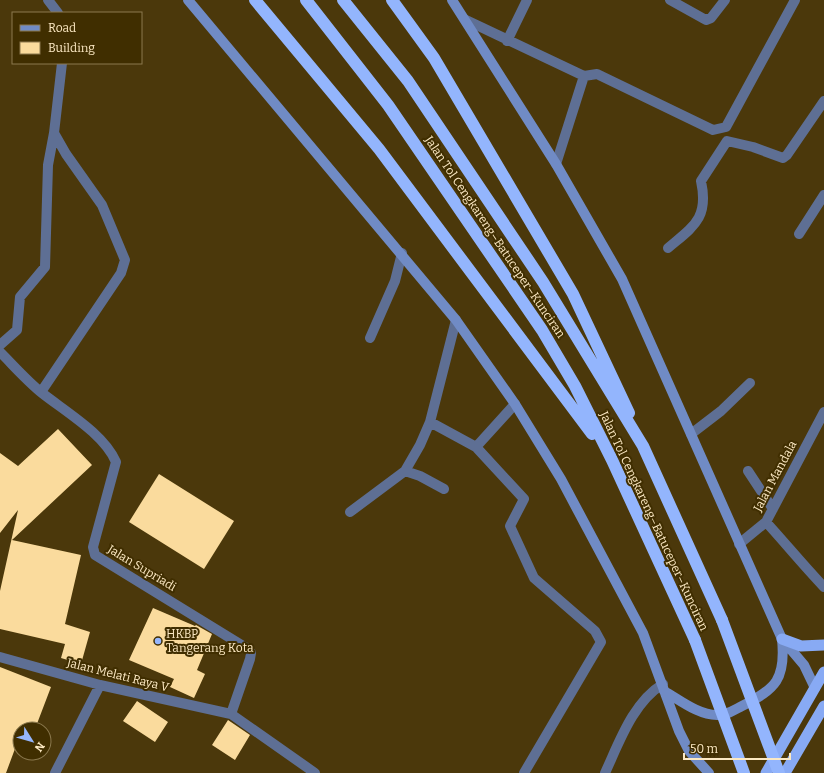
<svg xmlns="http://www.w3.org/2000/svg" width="824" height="773" font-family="Bitter,serif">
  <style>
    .building { fill: #fadb9d }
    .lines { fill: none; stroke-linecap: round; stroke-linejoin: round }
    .minor { stroke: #5e6f94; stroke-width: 10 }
    .secondary { stroke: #708bc5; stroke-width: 10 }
    .trunk { stroke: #88aaf4; stroke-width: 11 }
    .motorway { stroke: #93b5fd; stroke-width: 12 }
    .motorway-bridge { stroke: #93b5fd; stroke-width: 12 }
    .poi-dot { fill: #95b6fd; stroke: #402e00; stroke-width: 1.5 }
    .labels { text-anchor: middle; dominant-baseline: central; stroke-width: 4; stroke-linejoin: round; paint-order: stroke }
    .street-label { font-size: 12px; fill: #fce9c3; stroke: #402e00 }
    .poi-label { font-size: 12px; fill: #fce9c3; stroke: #402e00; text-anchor: start }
  </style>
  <rect width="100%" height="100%" fill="#4b380b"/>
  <!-- building -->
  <path class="building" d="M58 429 92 465 12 540 81 555 65 624 90 632 81 664 61 658 65 644 0 629V591L18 510 0 533V453L18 466Z
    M159 474 234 521 204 569 129 522Z
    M153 608 195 626 196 625 212 634 197 670 205 674 194 698 170 687 174 679 129 660Z
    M0 667 51 687 35 729H20V748L16 746 6 773H0Z
    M137 701 168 722 155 742 123 721Z
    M228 720 250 735 235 760 212 745Z"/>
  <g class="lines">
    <!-- minor -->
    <path class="minor" d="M48 0 58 13
      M670 0 706 20 711 18 725 0
      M466 20 584 76
      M507 41 527 0
      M556 164 584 76 597 74 713 130 726 127 795 0
      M799 234 824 195
      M668 248C694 226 709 218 701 181L727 141 753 147 783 158 787 155 824 101
      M456 320 430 422 476 447
      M370 338 395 281 402 253
      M0 345 17 330 20 297 45 267 48 165 54 133
      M0 352C14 366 27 381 42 393 66 412 104 434 116 462L93 547 95 555 248 649 251 653 250 659 231 714
      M41 392 121 273 125 260 102 205 66 154 54 133 62 63
      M515 404 476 447 524 499 510 526 534 578 595 631 601 642 524 773
      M691 434 721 411 750 383
      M405 471 420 476 444 489
      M748 471 773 509
      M350 512 405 471 420 445 430 422
      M766 522C786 544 804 566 824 587
      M739 544 766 522 824 412
      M0 657 100 685 231 714 315 773
      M55 773 100 685
      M605 773C619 743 633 702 663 684"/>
    <!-- secondary -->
    <path class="secondary" d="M188 0 456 320 515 404 561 479 643 633 679 731 689 751 709 773
      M452 0 556 164 622 279 782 639 804 665 815 688
      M664 691C680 700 698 715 717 715 725 716 734 710 742 706 776 689 786 679 782 639"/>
    <!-- trunk -->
    <path class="trunk" d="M782 639 801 646 824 645
      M766 773 824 672
      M785 773 824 706"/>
    <!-- motorway -->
    <path class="motorway" d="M255 0 379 149 592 434
      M306 0 388 105 542 330 575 386 612 460 695 640
      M343 0 408 81 543 282 643 446 722 620
      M392 0 434 58 573 294 629 413"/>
    <!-- motorway-bridge -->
    <path class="motorway-bridge" d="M722 620 779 773
      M695 640 744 773"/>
  </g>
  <!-- markers -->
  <circle class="poi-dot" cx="158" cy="641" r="4"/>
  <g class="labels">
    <!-- street labels -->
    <g class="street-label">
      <text transform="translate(495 237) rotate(56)">Jalan Tol Cengkareng–Batuceper–Kunciran</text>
      <text transform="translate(775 476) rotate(-62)">Jalan Mandala</text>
      <text transform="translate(654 521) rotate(65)">Jalan Tol Cengkareng–Batuceper–Kunciran</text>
      <text transform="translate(142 568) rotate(31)">Jalan Supriadi</text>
      <text transform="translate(118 675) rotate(14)">Jalan Melati Raya V</text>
    </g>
    <!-- poi labels -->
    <g class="poi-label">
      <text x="166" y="634">HKBP<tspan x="166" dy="14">Tangerang Kota</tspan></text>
    </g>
  </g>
  <!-- legend -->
  <rect x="12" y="12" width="130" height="52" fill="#402e00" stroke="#8b794e"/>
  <rect x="20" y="25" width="20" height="6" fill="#708bc5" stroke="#8b794e"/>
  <text x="48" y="32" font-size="12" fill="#fce9c3">Road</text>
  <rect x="20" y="42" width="20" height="12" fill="#fadb9d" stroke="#8b794e"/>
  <text x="48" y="52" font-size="12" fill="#fce9c3">Building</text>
  <!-- north arrow -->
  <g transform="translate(32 741) rotate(127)"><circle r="19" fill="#402e00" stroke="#8b794e"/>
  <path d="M0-3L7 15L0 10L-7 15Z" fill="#95b6fd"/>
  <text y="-6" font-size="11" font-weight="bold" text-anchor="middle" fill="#fce9c3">N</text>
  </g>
  <!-- scale -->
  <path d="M684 753v6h106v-6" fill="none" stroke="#fce9c3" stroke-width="2"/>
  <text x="690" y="753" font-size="12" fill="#fce9c3" stroke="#402e00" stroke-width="3" paint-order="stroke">50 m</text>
</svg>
